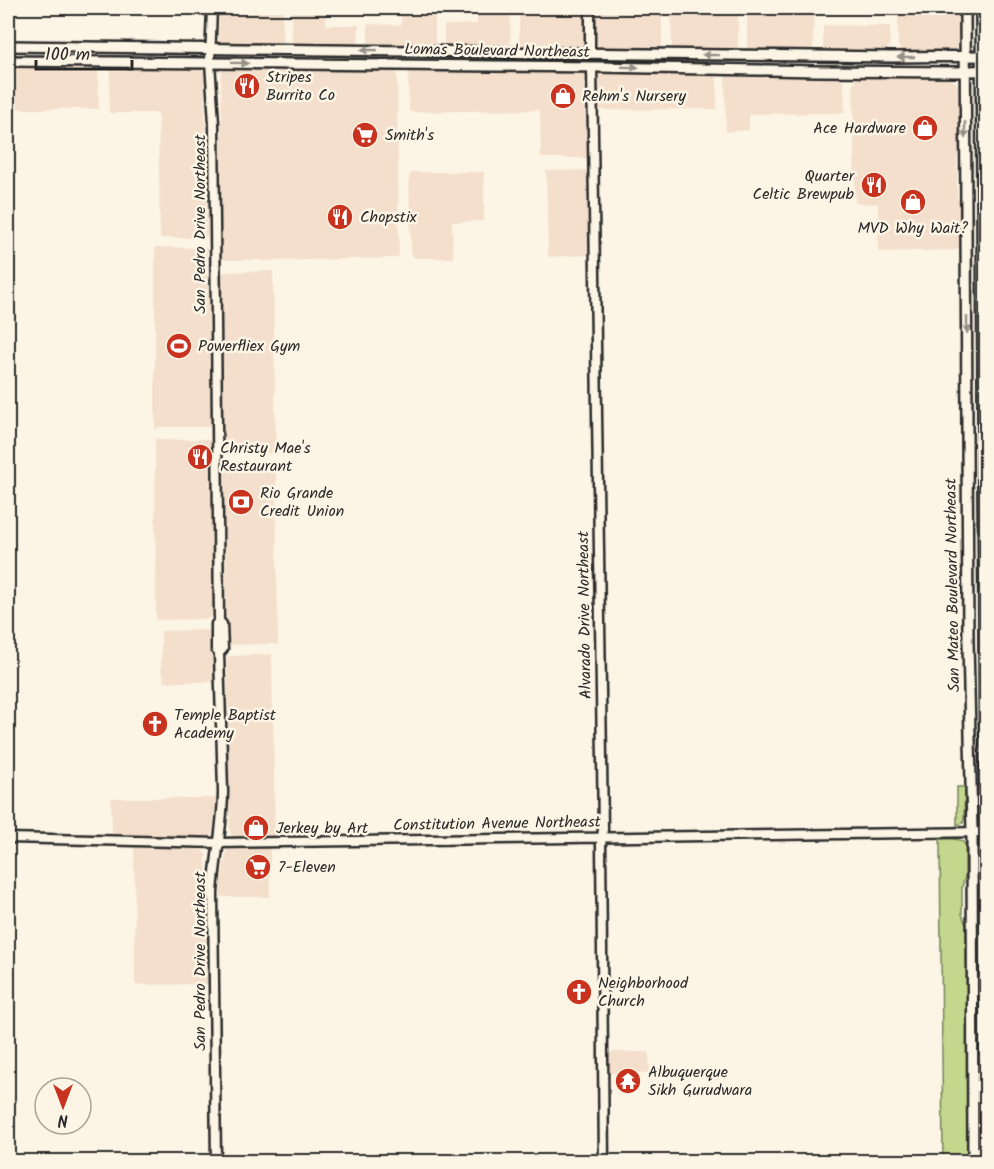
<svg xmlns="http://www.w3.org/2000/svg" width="994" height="1169" font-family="Kalam,sans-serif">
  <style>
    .built { fill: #f4dfcc }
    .green { fill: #c3d88d; stroke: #77825c; stroke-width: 1.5 }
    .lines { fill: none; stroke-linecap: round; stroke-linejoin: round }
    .tertiary-casing { stroke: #2b2b2b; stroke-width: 13 }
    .secondary-casing { stroke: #2b2b2b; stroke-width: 14 }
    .tertiary { stroke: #fcf5e5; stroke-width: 8 }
    .secondary { stroke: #fcf5e5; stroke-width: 9 }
    .oneway { fill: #949088 }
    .labels { text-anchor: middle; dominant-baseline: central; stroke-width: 5; stroke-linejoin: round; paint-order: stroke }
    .street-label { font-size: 16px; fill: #2b2b2b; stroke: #fcf5e5 }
    .poi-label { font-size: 16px; fill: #2b2b2b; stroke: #fcf5e5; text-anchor: start }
  </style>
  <rect width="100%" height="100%" fill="#fcf5e5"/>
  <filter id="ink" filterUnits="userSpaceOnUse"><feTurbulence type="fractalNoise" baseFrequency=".0167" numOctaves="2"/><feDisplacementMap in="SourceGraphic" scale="12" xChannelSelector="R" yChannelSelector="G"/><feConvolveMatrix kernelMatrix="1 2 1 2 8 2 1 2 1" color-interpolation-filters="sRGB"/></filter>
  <g filter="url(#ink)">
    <!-- built -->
    <path class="built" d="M219 8H283L282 43H223L219 40Z
      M292 8H326V25H359L358 45 292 43Z
      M401 8H435V43L433 46 369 45 368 42V24L401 25Z
      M477 8H511L510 46 508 47H446L444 44V25L477 24Z
      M519 8H587L586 47H521L519 44Z
      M596 8H662V48L660 49 597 47 595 45Z
      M671 8H738V47L736 50 674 49 672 48Z
      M747 8H814L813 50H749L747 48Z
      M898 8H959L958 45 954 51 948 52 904 51 900 49 898 45Z
      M823 25 890 26V45L887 50 884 51H824L823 48Z
      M96 65 98 69 99 109H16V69L18 66Z
      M112 66 198 67 204 72 208 236 204 238H160L158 113H109L110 68Z
      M229 67 396 70 397 72 399 255 398 257 396 258 266 261 260 260H225L222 259 221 166 222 117 221 76 222 71 225 68Z
      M411 69 587 72 589 155 586 158H541L540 110 409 112 408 73Z
      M599 71 714 73 716 74 717 79V109L597 110V74Z
      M727 73 800 74 838 77 842 79 844 83 845 113 749 114V130L726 132 725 75Z
      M860 78 949 79 953 80 959 86 960 90V148L957 158V196L961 205 962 237 961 245 956 250 878 252V204L855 203 853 84 856 79Z
      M586 170 589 174V255L548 257 546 171Z
      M413 172H484V221L452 222 453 258H415L411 254 409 177 410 174Z
      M155 247 207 248 211 425 209 427H160L155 429Z
      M273 271 276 453 227 452 224 450 222 276 223 272Z
      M155 438 161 440 207 439 210 441 213 613 208 619 156 620Z
      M276 461 278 645 272 644 229 645 227 643 224 466 228 464 268 463Z
      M208 630 211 631 213 636 214 682H164L163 672 161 673V631Z
      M272 654 275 836 234 837 230 833 227 660 229 656H232Z
      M111 798H216L215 815 211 838 115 835 112 833Z
      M134 847 196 849 203 851 206 855 208 984 135 985Z
      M270 847V897H221V880L227 850 228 848Z
      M611 1052H649L650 1073H608V1055Z"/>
    <!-- green -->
    <path class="green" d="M957 787H965L964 819 963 823 957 825Z
      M940 839C948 839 960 837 965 844V876L962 887V914L966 925 969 1161H943Z"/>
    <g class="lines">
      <!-- tertiary casing -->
      <g class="tertiary-casing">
        <path id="tertiary" d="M212 8 210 62 214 123 219 621 216 624V650L219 653 223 791C223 826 215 859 213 894L216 1162
          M590 8V52
          M592 67 603 829 601 845 604 1162
          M219 621 222 624 223 649 219 653
          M8 838 219 843 986 832"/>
      </g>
      <!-- secondary casing -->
      <g class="secondary-casing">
        <path id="secondary" d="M965 8 968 640 972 832 973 1162
          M981 8 983 382V485L986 872
          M8 46 893 57 986 56
          M8 61 598 67 817 71 957 72 986 70"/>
      </g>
      <!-- tertiary -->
      <use href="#tertiary" class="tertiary"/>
      <!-- secondary -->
      <use href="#secondary" class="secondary"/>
    </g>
    <!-- one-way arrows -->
    <defs><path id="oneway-solid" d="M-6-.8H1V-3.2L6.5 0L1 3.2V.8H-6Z" transform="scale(1.5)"/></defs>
    <g class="oneway">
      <use href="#oneway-solid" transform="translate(369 50) rotate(-179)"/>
      <use href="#oneway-solid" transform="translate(711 55) rotate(-179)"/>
      <use href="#oneway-solid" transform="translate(906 57) rotate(-180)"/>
      <use href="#oneway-solid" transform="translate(240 63) rotate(1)"/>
      <use href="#oneway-solid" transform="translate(630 67) rotate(1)"/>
      <use href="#oneway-solid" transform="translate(965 130) rotate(90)"/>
      <use href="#oneway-solid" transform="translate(967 325) rotate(90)"/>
    </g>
  </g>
  <!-- icons -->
  <defs>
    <g id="restaurant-disc" transform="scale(1.35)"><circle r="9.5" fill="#c8321e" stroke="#fcf5e5"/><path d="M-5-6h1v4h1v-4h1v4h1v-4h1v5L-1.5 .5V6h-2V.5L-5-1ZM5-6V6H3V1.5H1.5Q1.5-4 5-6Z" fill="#fff"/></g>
    <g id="shop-disc" transform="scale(1.35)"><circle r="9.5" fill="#c8321e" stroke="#fcf5e5"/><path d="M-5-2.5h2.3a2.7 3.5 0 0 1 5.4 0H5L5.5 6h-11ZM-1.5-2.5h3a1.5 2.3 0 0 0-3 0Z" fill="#fff"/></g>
    <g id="supermarket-disc" transform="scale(1.35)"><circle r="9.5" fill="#c8321e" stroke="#fcf5e5"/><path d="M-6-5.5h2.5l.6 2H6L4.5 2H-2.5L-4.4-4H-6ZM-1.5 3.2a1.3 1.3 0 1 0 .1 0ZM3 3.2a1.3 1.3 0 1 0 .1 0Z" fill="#fff"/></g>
    <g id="stadium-disc" transform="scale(1.35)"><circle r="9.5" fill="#c8321e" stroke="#fcf5e5"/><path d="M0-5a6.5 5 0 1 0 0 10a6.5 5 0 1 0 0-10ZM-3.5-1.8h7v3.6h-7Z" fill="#fff"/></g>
    <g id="bank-disc" transform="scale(1.35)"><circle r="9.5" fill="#c8321e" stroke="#fcf5e5"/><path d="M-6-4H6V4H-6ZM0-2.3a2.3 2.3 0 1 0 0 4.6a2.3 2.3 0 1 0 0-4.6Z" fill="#fff"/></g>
    <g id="church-disc" transform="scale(1.35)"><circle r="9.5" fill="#c8321e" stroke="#fcf5e5"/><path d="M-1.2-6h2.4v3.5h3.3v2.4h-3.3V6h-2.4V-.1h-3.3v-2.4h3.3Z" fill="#fff"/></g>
    <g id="temple-disc" transform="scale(1.35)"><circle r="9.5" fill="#c8321e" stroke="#fcf5e5"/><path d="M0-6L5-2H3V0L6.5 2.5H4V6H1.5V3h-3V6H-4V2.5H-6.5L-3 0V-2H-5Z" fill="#fff"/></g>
  </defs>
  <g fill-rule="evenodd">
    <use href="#restaurant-disc" x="247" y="86"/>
    <use href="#shop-disc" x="563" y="96"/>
    <use href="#shop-disc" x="925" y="128"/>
    <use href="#supermarket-disc" x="365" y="135"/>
    <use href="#restaurant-disc" x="874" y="185"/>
    <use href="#shop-disc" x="913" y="202"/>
    <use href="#restaurant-disc" x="340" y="217"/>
    <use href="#stadium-disc" x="179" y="346"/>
    <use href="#restaurant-disc" x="200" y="457"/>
    <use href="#bank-disc" x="241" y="502"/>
    <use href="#church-disc" x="155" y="724"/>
    <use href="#shop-disc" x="256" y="828"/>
    <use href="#supermarket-disc" x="258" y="867"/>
    <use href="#church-disc" x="579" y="992"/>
    <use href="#temple-disc" x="628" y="1081"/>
  </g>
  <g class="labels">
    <!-- street labels -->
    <g class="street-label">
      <text transform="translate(497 51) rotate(1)">Lomas Boulevard Northeast</text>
      <text transform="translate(200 224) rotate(-90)">San Pedro Drive Northeast</text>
      <text transform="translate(953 585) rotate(-91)">San Mateo Boulevard Northeast</text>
      <text transform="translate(585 615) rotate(-91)">Alvarado Drive Northeast</text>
      <text transform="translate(497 824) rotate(-1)">Constitution Avenue Northeast</text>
      <text transform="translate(200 961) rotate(-90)">San Pedro Drive Northeast</text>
    </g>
    <!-- poi labels -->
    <g class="poi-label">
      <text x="266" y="77">Stripes<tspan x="266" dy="18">Burrito Co</tspan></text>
      <text x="582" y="96">Rehm's Nursery</text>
      <text x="906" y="128" text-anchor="end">Ace Hardware</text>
      <text x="385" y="135">Smith's</text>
      <text x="854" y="176" text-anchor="end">Quarter<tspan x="854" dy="18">Celtic Brewpub</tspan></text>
      <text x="360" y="217">Chopstix</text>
      <text x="913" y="228" text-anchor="middle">MVD Why Wait?</text>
      <text x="198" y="346">Powerfliex Gym</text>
      <text x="220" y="448">Christy Mae's<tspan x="220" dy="18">Restaurant</tspan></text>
      <text x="260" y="493">Rio Grande<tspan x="260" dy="18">Credit Union</tspan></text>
      <text x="174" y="715">Temple Baptist<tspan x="174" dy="18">Academy</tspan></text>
      <text x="276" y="828">Jerkey by Art</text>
      <text x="278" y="867">7-Eleven</text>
      <text x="598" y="983">Neighborhood<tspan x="598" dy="18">Church</tspan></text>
      <text x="648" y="1072">Albuquerque<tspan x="648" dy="18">Sikh Gurudwara</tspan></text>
    </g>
  </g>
  <!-- margin -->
  <rect width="994" height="1169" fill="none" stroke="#fcf5e5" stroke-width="30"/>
  <rect x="15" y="15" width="964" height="1139" fill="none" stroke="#2b2b2b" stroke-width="2" filter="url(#ink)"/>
  <!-- north arrow -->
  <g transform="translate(63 1106) rotate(180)"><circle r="28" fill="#fcf5e5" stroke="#a8a49b" stroke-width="1.5"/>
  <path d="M0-4.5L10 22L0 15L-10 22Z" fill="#c8321e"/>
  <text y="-9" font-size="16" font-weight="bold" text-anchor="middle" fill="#2b2b2b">N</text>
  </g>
  <!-- scale -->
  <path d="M36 60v9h96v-9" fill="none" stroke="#2b2b2b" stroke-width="3"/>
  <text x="45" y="60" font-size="18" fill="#2b2b2b" stroke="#fcf5e5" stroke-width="4.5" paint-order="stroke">100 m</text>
</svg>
